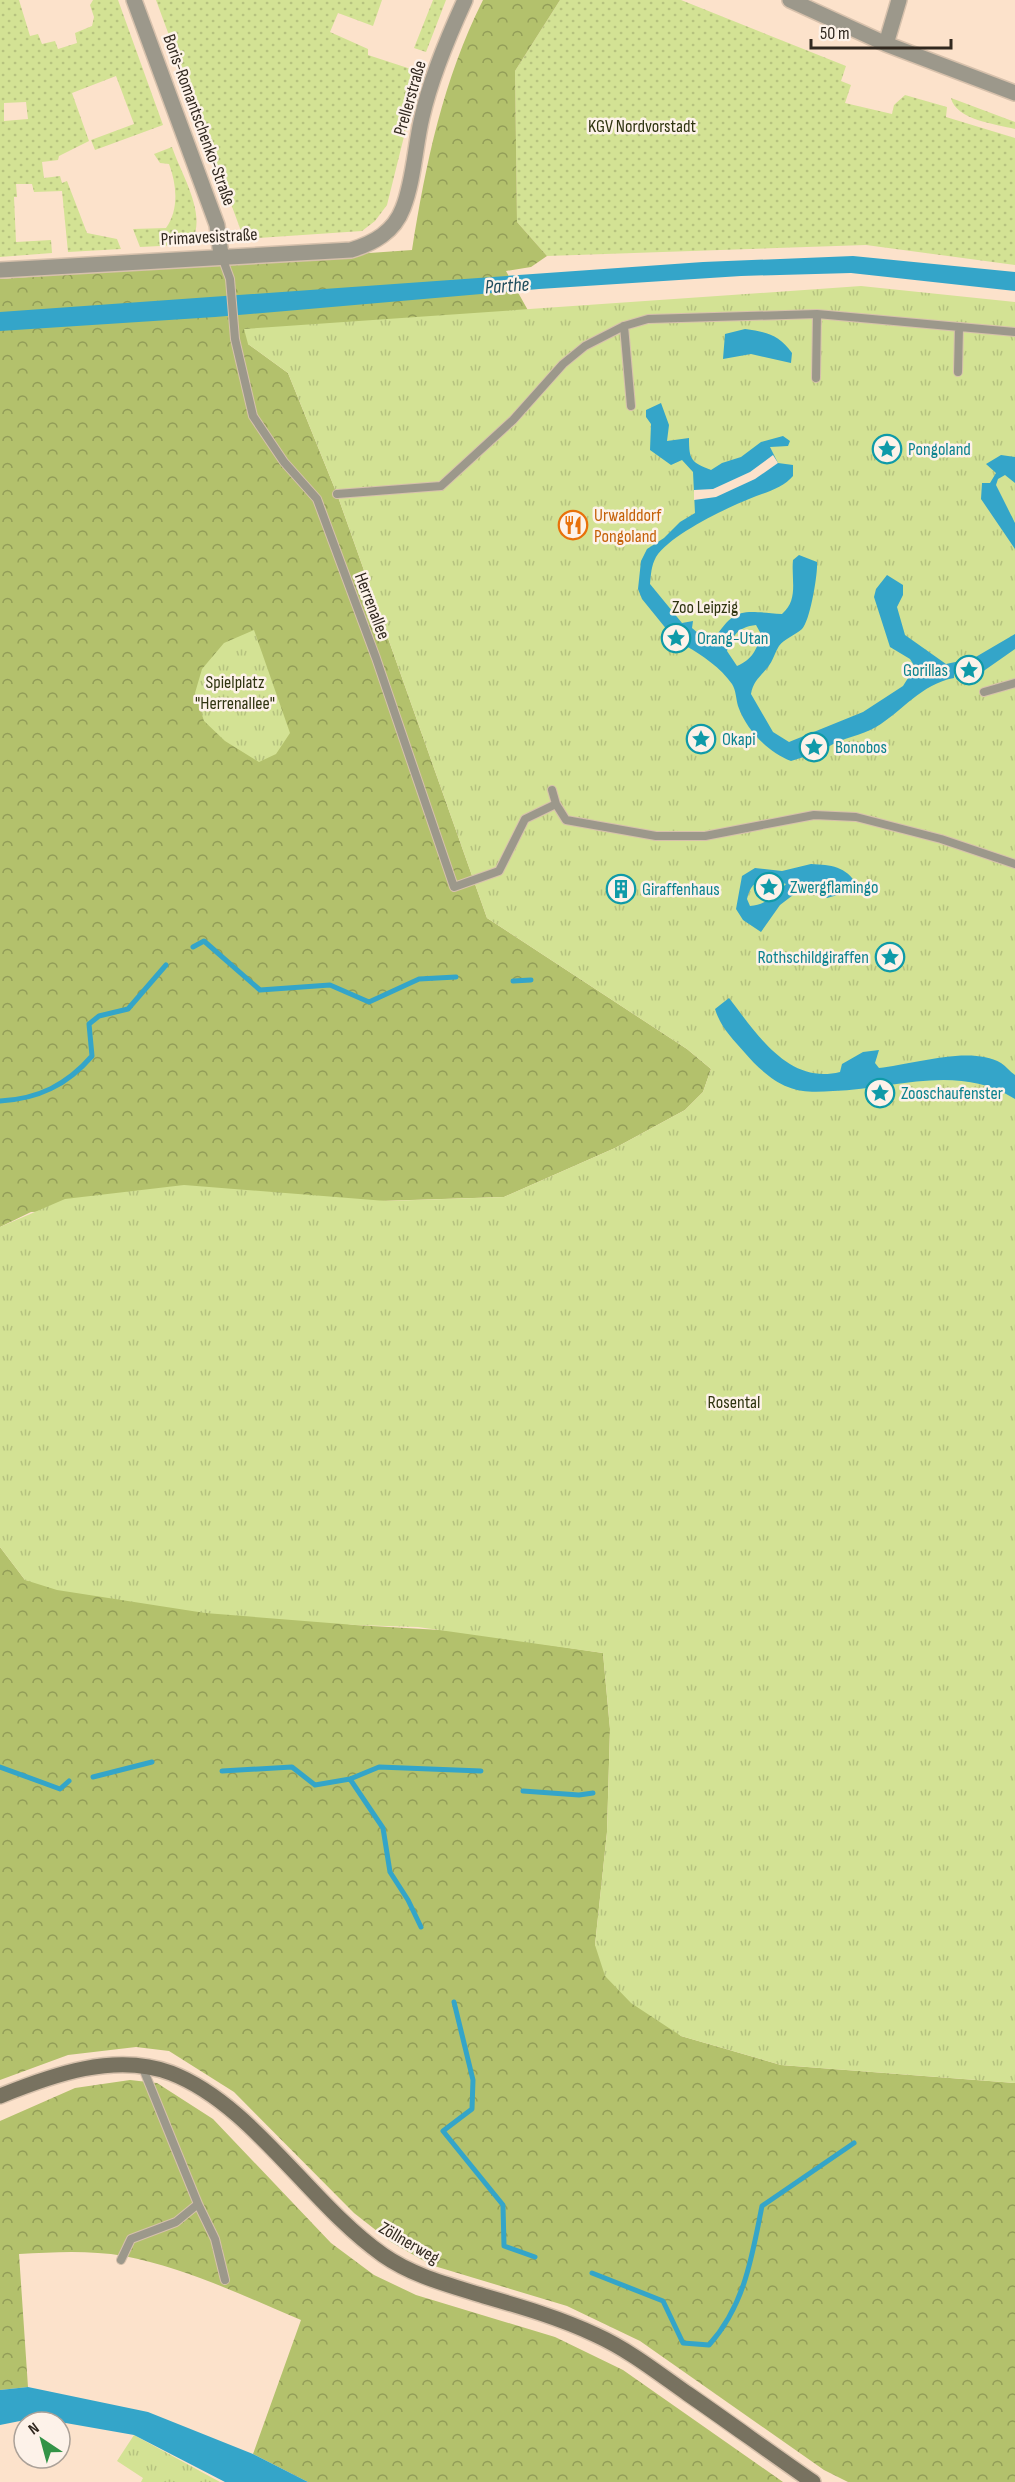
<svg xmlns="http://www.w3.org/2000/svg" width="1015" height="2482" font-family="'Sofia Sans Condensed',sans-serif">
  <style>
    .grass { fill: url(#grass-dots); fill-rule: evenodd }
    .forest { fill: url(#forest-crowns) }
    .park { fill: url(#park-tufts) }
    .water { fill: #34a5c9; fill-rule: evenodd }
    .pier { fill: #fce2cb }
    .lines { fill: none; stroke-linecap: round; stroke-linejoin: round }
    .stream { stroke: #34a5c9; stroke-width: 5 }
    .lane-casing { stroke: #d7c1ac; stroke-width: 10 }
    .street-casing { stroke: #d7c1ac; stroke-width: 18 }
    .secondary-casing { stroke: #d7c1ac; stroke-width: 18 }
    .lane { stroke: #9c988b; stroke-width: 8 }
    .street { stroke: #9c988b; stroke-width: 15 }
    .secondary { stroke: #787260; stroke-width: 15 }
    .labels { text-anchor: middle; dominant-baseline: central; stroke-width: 5; stroke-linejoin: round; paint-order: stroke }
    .street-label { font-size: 18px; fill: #31281f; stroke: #fdf2e9 }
    .park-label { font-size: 18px; fill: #2f3410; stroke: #fdf2e9 }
    .culture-label { font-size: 18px; fill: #0d838f; stroke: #fdf2e9; text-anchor: start }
    .food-label { font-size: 18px; fill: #c56008; stroke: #fdf2e9; text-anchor: start }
    .water-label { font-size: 20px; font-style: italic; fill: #204d5d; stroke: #fdf2e9 }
  </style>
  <defs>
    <pattern id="grass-dots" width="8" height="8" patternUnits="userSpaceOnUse" patternTransform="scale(1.5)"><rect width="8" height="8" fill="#d3e294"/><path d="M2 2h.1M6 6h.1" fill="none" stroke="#b6c27f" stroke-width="1.8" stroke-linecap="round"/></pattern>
    <pattern id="forest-crowns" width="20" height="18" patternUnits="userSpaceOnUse" patternTransform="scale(1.5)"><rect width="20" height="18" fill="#b3c16c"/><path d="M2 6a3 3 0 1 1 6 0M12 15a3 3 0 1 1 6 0" fill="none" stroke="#929d58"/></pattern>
    <pattern id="park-tufts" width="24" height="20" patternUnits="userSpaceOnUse" patternTransform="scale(1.5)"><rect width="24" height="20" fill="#d3e294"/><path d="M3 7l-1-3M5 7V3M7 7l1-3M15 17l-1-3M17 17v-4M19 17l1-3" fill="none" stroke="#b6c27f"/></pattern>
  </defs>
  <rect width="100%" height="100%" fill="#fce2cb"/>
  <!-- grass -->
  <path class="grass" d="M0 0H19L30 36 38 34 42 44 55 41 58 49 77 43 75 33 92 26 94 17 90 5 93 0H118L163 125 95 150 91 140 134 124 116 76 72 93 89 141 59 156 58 160 42 162 44 178 60 176 62 183 67 181 87 233 117 239 121 249 68 252 62 191 34 192 32 184H16L17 197H14L16 242 51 240 52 253 0 257ZM26 102 28 119 4 121V103Z
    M156 0H382L373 26 338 13 330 32 368 49V55L420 72 387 205 375 221 362 231 258 238 241 231Z
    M433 0H446L426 52 414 48Z
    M560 0H681L846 66 841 81 851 85 845 103 892 114 894 105 905 95 947 107 946 117 1015 138V265L866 245 547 256 517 222 515 71Z
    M951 98 1015 122V129C996 124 956 120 951 98Z
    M172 147C181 174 207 214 192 240L180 245 140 247 133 229 166 228C179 210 177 185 169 164L160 163 154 154Z"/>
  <!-- forest -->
  <path class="forest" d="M483 0H560L515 71 517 222 547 256 531 267 506 271 530 314 248 344 288 373 337 494 487 918 687 1049 711 1069 703 1092 685 1110 615 1148 504 1197 31 1212 0 1227V279L412 250C426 162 443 80 483 0Z
    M0 1547 25 1580 355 1625 457 1631 603 1653 610 1729 607 1832 595 1945 681 2036 781 2065 1015 2083V2482H848L824 2470 640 2341 567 2306 431 2265 391 2242 354 2213 234 2092 169 2051 136 2047 68 2055 0 2080Z
    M130 2080 157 2083 213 2119 331 2243 374 2275 416 2295 555 2337 623 2370 783 2482H308L253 2454 301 2320C244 2296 186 2268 124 2256 89 2250 55 2252 19 2254L28 2387 0 2390V2121L75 2088Z"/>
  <!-- park -->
  <path class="park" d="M861 286 1015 302V2083L781 2065 681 2036 631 2003 605 1976 595 1945 607 1832 610 1729 603 1653 418 1627 355 1625 205 1613 57 1590 25 1580 0 1547V1227L65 1199 184 1185 386 1201 504 1197 615 1148 685 1110 703 1092 711 1069 687 1049 487 918 337 494 288 373 248 344 244 329Z
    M254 630 290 733 276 754 259 762 225 741 204 721 195 693 202 669 224 643Z
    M134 2435 220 2482H141L143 2478 117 2461Z"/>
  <!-- water -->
  <path class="water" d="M853 256 1015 272V291L851 273 741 276 539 289 215 317 0 331V312L703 262Z
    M745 329C767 332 779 335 792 353L791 363 751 354 723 359 725 334Z
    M661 403 669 425 667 441 689 438C689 460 691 462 711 470L722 463 741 457 761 442 783 436 790 441 788 446 770 447 778 463 793 465V476C783 488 764 493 749 499 724 509 670 535 656 557 651 566 651 575 650 584L682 623 693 621 692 628 711 644C735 606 740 611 782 614 799 599 791 580 793 560L799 555 817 562C818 574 810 621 802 629 795 635 784 639 779 646 775 652 773 661 768 667 761 676 753 681 751 694L773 732 789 742 863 712 903 686 915 667 910 659 890 647 874 597 876 589 887 575 903 585V595L897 607 905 635 946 664 974 658 1015 634V649L975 677 974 668 954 670V678C921 684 903 711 876 727 861 736 843 737 828 747L826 740 808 745 810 755 791 761C768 752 747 731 738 706 736 699 736 690 732 684 721 668 702 655 686 646L688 642 677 633 672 636 642 599 638 589 641 561 647 549 664 538 680 522 695 513 693 472 682 460 671 465 650 450 651 424 646 417V410ZM756 625 761 634C757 649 753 659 737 666L727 651C733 635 738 627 756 625Z
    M1001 455 1015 457V483L1005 475 998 479 996 485 1015 523V549L981 499 982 483H990L996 473 986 464Z
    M811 864C831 865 846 866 857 885L855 890 827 898 803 890 797 892 780 905 761 932 743 920 736 909 742 876 755 868 782 871ZM772 880 786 884C775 895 766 905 750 906L747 899C751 883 756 881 772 880Z
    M729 998C757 1034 788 1085 840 1072L842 1064 863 1052 879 1050 875 1063 879 1068C912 1065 970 1045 1001 1063 1006 1066 1010 1072 1015 1075V1099C957 1063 896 1089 833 1091 818 1092 802 1093 788 1087 772 1081 756 1066 745 1053 732 1038 721 1028 715 1009Z
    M28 2387 148 2412 253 2454 308 2482H225L134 2435 60 2422 20 2421 0 2425V2390Z"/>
  <!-- pier -->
  <path class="pier" d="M773 455 778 463 755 479 716 497 694 500V490L713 489 750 472Z"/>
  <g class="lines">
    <!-- stream -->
    <path class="stream" d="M193 947 204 941 260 990 330 985 369 1002 419 979 456 977
      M513 981 531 980
      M0 1101C38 1099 67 1085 92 1056L89 1024 99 1016 128 1009 166 965
      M0 1767 60 1789 69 1781
      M222 1771 292 1767 315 1785 350 1779 379 1767 481 1771
      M93 1777 152 1762
      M350 1779 383 1828 390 1872 408 1900 421 1927
      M523 1791 579 1795 593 1793
      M454 2002 473 2080 472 2109 443 2131 503 2205 504 2246 535 2257
      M592 2273 663 2301 683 2343 709 2345C745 2305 752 2256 762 2206L854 2143"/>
    <!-- lane casing -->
    <g class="lane-casing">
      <path id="lane" d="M222 257 230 279 235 339 253 416 284 462 317 499 376 658 454 887 499 871 525 819 556 804 566 820 656 836H705L814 815 856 817 941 839 1015 864
        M624 326 631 406
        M958 372 959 327
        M816 378 817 314
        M337 494 441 486 513 420 563 364 585 346 624 326 648 319 817 314 1015 332
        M984 692 1015 683
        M552 790 556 804
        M198 2204 215 2239 225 2280
        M121 2260 131 2239 176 2222 198 2204 142 2066"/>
    </g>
    <!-- street casing -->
    <g class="street-casing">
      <path id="street" d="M134 0 217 225 221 255
        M790 0 886 44 1015 93
        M886 44 899 0
        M0 270 351 250C374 243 394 232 403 208 414 180 415 146 422 117 431 77 448 37 465 0"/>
    </g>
    <!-- secondary casing -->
    <g class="secondary-casing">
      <path id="secondary" d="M0 2096C52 2075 115 2052 171 2073 252 2104 310 2204 383 2255 413 2276 449 2285 484 2296 522 2307 560 2318 596 2335 629 2350 658 2373 688 2394 730 2423 771 2453 813 2482"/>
    </g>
    <!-- lane -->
    <use href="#lane" class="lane"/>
    <!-- street -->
    <use href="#street" class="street"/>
    <!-- secondary -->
    <use href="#secondary" class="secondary"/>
  </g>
  <!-- icons -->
  <defs>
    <g id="sight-ring" transform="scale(1.5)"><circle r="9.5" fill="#fdf2e9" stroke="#0f9aa8" stroke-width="1.5"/><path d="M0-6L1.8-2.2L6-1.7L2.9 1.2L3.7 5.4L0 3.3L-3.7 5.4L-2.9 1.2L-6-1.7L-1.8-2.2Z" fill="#0f9aa8"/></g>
    <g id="restaurant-ring" transform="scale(1.5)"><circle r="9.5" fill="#fdf2e9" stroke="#e8710a" stroke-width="1.5"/><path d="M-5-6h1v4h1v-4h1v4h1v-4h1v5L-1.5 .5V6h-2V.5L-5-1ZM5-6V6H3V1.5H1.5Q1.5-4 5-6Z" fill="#e8710a"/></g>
    <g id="building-ring" transform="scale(1.5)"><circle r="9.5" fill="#fdf2e9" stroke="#0f9aa8" stroke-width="1.5"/><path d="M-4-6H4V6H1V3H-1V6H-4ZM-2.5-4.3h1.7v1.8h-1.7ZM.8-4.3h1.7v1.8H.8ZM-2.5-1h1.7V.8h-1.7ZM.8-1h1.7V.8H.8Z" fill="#0f9aa8"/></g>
  </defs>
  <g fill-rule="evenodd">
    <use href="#sight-ring" x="887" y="449"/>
    <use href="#restaurant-ring" x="573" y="525"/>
    <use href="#sight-ring" x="676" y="638"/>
    <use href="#sight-ring" x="969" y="670"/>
    <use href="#sight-ring" x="701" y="739"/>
    <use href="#sight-ring" x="814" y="747"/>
    <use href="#sight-ring" x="769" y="887"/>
    <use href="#building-ring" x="621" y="889"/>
    <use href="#sight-ring" x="890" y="957"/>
    <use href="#sight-ring" x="880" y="1093"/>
  </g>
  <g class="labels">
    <!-- street labels -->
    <g class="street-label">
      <text transform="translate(410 98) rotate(-74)">Prellerstraße</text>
      <text transform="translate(199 120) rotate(70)">Boris-Romantschenko-Straße</text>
      <text transform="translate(209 237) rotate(-3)">Primavesistraße</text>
      <text transform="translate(372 606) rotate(69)">Herrenallee</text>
      <text transform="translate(409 2243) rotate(30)">Zöllnerweg</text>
    </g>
    <!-- park labels -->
    <g class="park-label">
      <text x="642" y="126">KGV Nordvorstadt</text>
      <text x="705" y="607">Zoo Leipzig</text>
      <text x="235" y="682">Spielplatz<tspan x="235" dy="21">"Herrenallee"</tspan></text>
      <text x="734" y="1402">Rosental</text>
    </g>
    <!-- culture labels -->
    <g class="culture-label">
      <text x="908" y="449">Pongoland</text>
      <text x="697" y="638">Orang-Utan</text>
      <text x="948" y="670" text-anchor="end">Gorillas</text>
      <text x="722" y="739">Okapi</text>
      <text x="835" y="747">Bonobos</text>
      <text x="790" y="887">Zwergflamingo</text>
      <text x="642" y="889">Giraffenhaus</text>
      <text x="869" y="957" text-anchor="end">Rothschildgiraffen</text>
      <text x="901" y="1093">Zooschaufenster</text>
    </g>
    <!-- food labels -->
    <g class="food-label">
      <text x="594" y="515">Urwalddorf<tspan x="594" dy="21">Pongoland</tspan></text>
    </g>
    <!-- water labels -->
    <g class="water-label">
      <text transform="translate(507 286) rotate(-4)">Parthe</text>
    </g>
  </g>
  <!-- north arrow -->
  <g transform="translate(42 2440) rotate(324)"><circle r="28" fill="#fdf2e9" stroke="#aba198" stroke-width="1.5"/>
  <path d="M0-4.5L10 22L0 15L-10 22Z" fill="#339347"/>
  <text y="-9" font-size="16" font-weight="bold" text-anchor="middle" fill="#31281f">N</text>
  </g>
  <!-- scale -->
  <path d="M811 39v9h140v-9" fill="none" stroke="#31281f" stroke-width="3"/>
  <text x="820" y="39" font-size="18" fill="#31281f" stroke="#fdf2e9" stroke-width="4.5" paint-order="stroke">50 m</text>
</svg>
